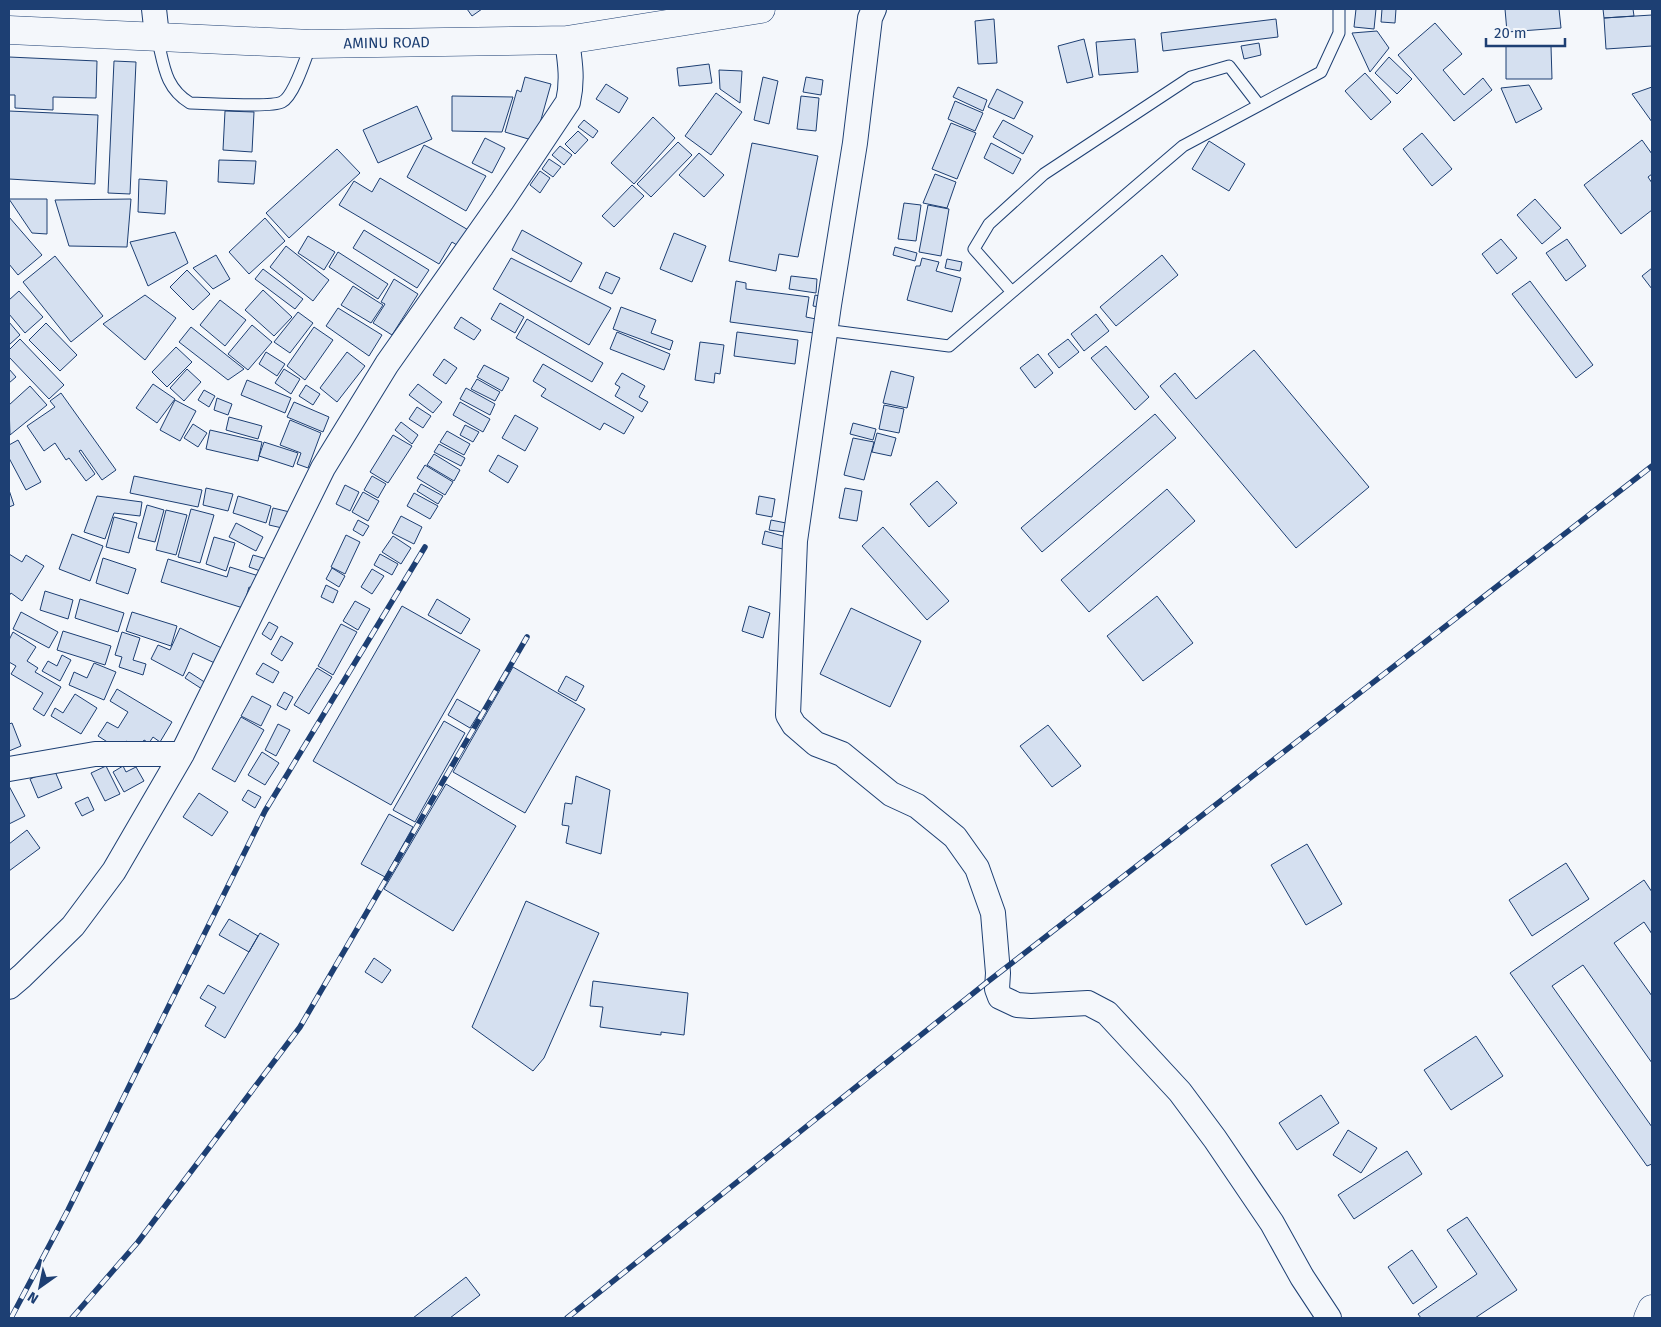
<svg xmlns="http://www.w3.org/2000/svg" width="1661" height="1327" font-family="'Fira Sans',sans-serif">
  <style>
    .building { fill: #d5e0f0; stroke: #1d3f73 }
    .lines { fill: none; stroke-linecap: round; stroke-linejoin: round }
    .service-casing { stroke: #1d3f73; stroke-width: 13 }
    .minor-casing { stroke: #1d3f73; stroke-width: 26 }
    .tertiary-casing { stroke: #1d3f73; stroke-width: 29 }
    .primary-casing { stroke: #1d3f73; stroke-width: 29 }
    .service { stroke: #f4f7fb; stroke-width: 11 }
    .minor { stroke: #f4f7fb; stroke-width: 24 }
    .tertiary { stroke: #f4f7fb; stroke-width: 28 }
    .primary { stroke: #f4f7fb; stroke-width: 28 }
    .rail-casing { stroke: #1d3f73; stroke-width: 5.5 }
    .rail { stroke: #f4f7fb; stroke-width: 4; stroke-dasharray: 11; stroke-linecap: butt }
    .labels { text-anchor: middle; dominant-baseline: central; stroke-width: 4; stroke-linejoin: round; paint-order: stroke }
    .street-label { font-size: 15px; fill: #1d3f73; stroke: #f4f7fb }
  </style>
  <rect width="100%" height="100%" fill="#f4f7fb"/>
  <!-- building -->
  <path class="building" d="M467 9H482L472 16Z
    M1356 9H1376L1374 29 1354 27Z
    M1382 9H1396L1395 23 1381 22Z
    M1505 9H1559L1561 28 1507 32Z
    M1603 9H1633L1634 16 1604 18Z
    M1652 15V46L1606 49 1604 18Z
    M994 19 997 63 978 64 975 21Z
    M1276 19 1278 37 1163 51 1161 33Z
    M1435 23 1462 54 1443 70 1464 95 1483 78 1492 90 1454 121 1398 55Z
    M1377 31 1389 48 1370 72 1352 33Z
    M1084 39 1093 77 1067 83 1058 46Z
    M1135 39 1138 72 1099 75 1096 42Z
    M1259 43 1261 55 1244 59 1241 46Z
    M1506 46H1551L1552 79H1506Z
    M9 57 97 61 96 98 53 97V110L15 108V95H9Z
    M1389 57 1412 79 1397 94 1375 73Z
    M114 61 136 62 130 194 108 193Z
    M709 64 712 83 679 86 677 68Z
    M719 70 742 71 740 103 720 89Z
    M1365 73 1391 102 1371 120 1345 91Z
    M525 77 551 84 535 141 505 132 517 90 521 92Z
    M763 77 778 81 769 124 754 120Z
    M806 77 823 80 821 95 803 92Z
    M606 84 628 98 619 113 596 99Z
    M1529 85 1542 109 1516 123 1501 88Z
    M958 87 987 100 983 111 953 97Z
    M1652 87V122L1632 94Z
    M997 89 1023 102 1014 119 988 107Z
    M716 93 742 112 711 155 685 136Z
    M452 96 513 97 502 132 452 131Z
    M801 96 819 98 816 131 797 129Z
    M955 101 983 113 975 131 948 119Z
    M417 106 432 139 378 163 363 130Z
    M9 111 98 115 95 184 9 179Z
    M225 111 254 112 252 152 223 150Z
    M653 117 675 138 634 184 611 163Z
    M584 120 598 131 593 138 578 127Z
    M1003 120 1033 136 1023 154 993 137Z
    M951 123 976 133 957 179 932 169Z
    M578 131 588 140 575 154 565 144Z
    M1422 133 1452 169 1432 186 1403 149Z
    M485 138 505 148 492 173 472 163Z
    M1642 140 1652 154V174L1648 177 1652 183V210L1621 234 1584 185Z
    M1209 141 1245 164 1229 191 1192 169Z
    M678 142 692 155 651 197 637 184Z
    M752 143 818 156 798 257 779 254 776 271 729 261Z
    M991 143 1021 159 1013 174 984 158Z
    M424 145 486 176 466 211 407 177Z
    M560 146 572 155 564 165 552 155Z
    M337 149 360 173 289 238 266 213Z
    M699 153 724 175 704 197 679 175Z
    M549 159 561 167 553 177 542 169Z
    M219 160 256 161 254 184 218 182Z
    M540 171 550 178 540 193 530 185Z
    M935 174 956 182 947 208 923 203Z
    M380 178 470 231 460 247 452 242 439 264 339 205 354 181 372 192Z
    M139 179 167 181 165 214 138 212Z
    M632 185 644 196 614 227 602 216Z
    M9 199H47V234L32 233Z
    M131 199 127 247 69 246 55 200Z
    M1535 199 1561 228 1542 244 1517 215Z
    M904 203 921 205 916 241 898 239Z
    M928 205 949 209 941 256 919 252Z
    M9 217 42 255 18 275 9 264Z
    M265 218 285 241 249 274 229 252Z
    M364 230 429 270 417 288 353 248Z
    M522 230 582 263 571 282 512 250Z
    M175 232 188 263 148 286 130 242Z
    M674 233 706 246 692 282 660 269Z
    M308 236 335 252 324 270 298 253Z
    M1501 239 1517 258 1497 274 1482 254Z
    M1567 239 1586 266 1566 281 1546 253Z
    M286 246 329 280 313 301 270 267Z
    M895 247 917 253 915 261 893 255Z
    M338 252 388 284 378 299 329 267Z
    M216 255 230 279 213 289 193 268Z
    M1162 255 1178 275 1116 326 1100 307Z
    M55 256 103 316 71 342 23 282Z
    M511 258 611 308 589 345 493 289Z
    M922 258 939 262 936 271 961 278 952 312 907 300 916 266H920Z
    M947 259 962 262 960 271 945 268Z
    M1652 268V289L1642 276Z
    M263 269 303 299 295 309 255 279Z
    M187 270 210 294 193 310 170 287Z
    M606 272 620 278 612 294 599 288Z
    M791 276 817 279 816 293 789 289Z
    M394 279 418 294 392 335 373 323 385 304 381 302Z
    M736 281 746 283V289L809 297 806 317 816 319 814 333 730 322Z
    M1530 281 1593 365 1576 378 1512 294Z
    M353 286 383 305 371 323 341 305Z
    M263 290 292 317 274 336 245 310Z
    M19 291 43 317 25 333 9 314V300Z
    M145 295 176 318 145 360 103 324Z
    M815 295 825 297 824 308 813 306Z
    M220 300 246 320 225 346 200 325Z
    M500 303 524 317 515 333 491 319Z
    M621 307 656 320 651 333 673 341 670 350 613 329Z
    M338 308 382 335 369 356 326 326Z
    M298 312 313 323 290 353 274 342Z
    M1096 314 1109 331 1084 351 1071 334Z
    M461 317 481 330 474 340 454 328Z
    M527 319 603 363 592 382 516 338Z
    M9 322 20 335 9 345Z
    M46 323 77 355 60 371 29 340Z
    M252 325 272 342 248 370 228 354Z
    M191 327 244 369 228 380 179 342Z
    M314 327 333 340 305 380 287 366Z
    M617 332 670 354 664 370 610 349Z
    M737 332 798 340 795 364 734 356Z
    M20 339 64 385 49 399 9 357V350Z
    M1068 339 1079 352 1059 368 1048 354Z
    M700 342 724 345 720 374 715 373 714 383 695 380Z
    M1106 346 1149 397 1135 410 1091 358Z
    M176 347 192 362 167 387 152 372Z
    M1254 350 1369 487 1296 548 1160 386 1175 373 1196 399Z
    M266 352 285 364 277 376 259 364Z
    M347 352 365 366 337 402 320 388Z
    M1038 354 1053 373 1035 388 1020 368Z
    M444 359 457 368 446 384 433 375Z
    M543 364 634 417 624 434 604 423 600 430 541 396 546 389 533 381Z
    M484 365 509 378 502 391 477 377Z
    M9 369 16 377 9 383Z
    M187 369 201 382 184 401 170 388Z
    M284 369 300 379 291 394 275 383Z
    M891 371 914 377 907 408 883 403Z
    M622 373 645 386 639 397 648 402 642 412 615 396 620 387 615 384Z
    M477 379 500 392 495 401 471 389Z
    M247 380 291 398 285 413 241 395Z
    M153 384 175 399 157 423 136 408Z
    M418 384 442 402 433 413 409 395Z
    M306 385 320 394 313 405 299 396Z
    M30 386 47 405 10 435 9 405Z
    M466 388 495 404 490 415 460 399Z
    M204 390 215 396 209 407 198 400Z
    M61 393 116 470 102 480 81 450 79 451 95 474 86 481 69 458 66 460 55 443 44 451 27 426 55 407 50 401Z
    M217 398 232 404 228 415 214 410Z
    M175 400 196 411 180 441 160 430Z
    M294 402 329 417 323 432 287 417Z
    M460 402 490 419 483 432 453 415Z
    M884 405 904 409 899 433 879 429Z
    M417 407 431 416 423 428 409 419Z
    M1155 414 1176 438 1042 552 1021 528Z
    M515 415 538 428 525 451 502 438Z
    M229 417 262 426 258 439 226 430Z
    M290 420 321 433 308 468 297 464 301 453 280 445Z
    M401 422 418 435 412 444 395 430Z
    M853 423 876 429 873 440 850 434Z
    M193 424 207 433 198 447 184 438Z
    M465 425 479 432 473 442 460 435Z
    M210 430 262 442 258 461 206 449Z
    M447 431 470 444 464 455 440 442Z
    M877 433 896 438 891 456 872 452Z
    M393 435 412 446 388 483 370 472Z
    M853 438 874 442 864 480 844 475Z
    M18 440 41 482 26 490 9 458V445Z
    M264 442 298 453 293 467 259 456Z
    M439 444 465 458 461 466 434 452Z
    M434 454 460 470 454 481 427 465Z
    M498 455 518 466 508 483 489 471Z
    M425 465 453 482 445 495 417 478Z
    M134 476 202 490 198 507 130 493Z
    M372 476 386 484 378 498 364 490Z
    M937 481 957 503 929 527 910 504Z
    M421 484 443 496 438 504 417 491Z
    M345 485 359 492 350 511 336 504Z
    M206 488 233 494 228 511 203 505Z
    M845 488 862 491 857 521 839 518Z
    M1167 489 1195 521 1089 612 1061 580Z
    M9 490 14 505 9 507Z
    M363 492 379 501 368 521 352 512Z
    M414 493 438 506 430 519 407 506Z
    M97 496 142 502 140 516 114 513 105 539 84 532Z
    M238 496 271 506 266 523 233 513Z
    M759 496 775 499 772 517 756 514Z
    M147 505 164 510 155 542 138 538Z
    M273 508 294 513 291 530 269 525Z
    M191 509 214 515 200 563 178 557Z
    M166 510 187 515 176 555 156 550Z
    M401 516 422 527 414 544 392 533Z
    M114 517 137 523 129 553 106 547Z
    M358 520 369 526 363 536 353 530Z
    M771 520 786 523 784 532 769 530Z
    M236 523 263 537 256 551 229 537Z
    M883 527 949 601 927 620 862 546Z
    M765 531 790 538 787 550 762 544Z
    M72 534 103 546 90 581 59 569Z
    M346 535 360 542 345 574 331 567Z
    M393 536 411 548 401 564 382 552Z
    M214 537 235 543 226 571 206 564Z
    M9 554 22 562 26 555 44 566 22 601 11 593 9 596Z
    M380 554 398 564 392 575 374 565Z
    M253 555 270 560 266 573 249 567Z
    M103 558 136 569 128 594 96 583Z
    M168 559 227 577 230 567 262 577 258 590 249 587 243 608 161 582Z
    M332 568 345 576 339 587 326 579Z
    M372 569 384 576 372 594 361 587Z
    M326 585 338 591 333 603 321 597Z
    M45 591 73 600 68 619 40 610Z
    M1157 596 1193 643 1143 681 1107 636Z
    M80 599 124 613 118 632 75 618Z
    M437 599 470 619 461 634 428 615Z
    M355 601 370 609 358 630 343 621Z
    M402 606 480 650 391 805 313 761Z
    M749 606 770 613 763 638 742 631Z
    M851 608 921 641 890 707 820 674Z
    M21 612 58 632 49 648 13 629Z
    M132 612 177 626 171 646 126 631Z
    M269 622 278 627 271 640 262 634Z
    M341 624 357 632 333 675 318 666Z
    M180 628 226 650 219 665 193 653 183 676 151 659 158 645 170 650Z
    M63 631 111 646 105 665 57 650Z
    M13 632 36 647 27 661 38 668 35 672 61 687 44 716 33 709 43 693 11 674 16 666 9 662V640Z
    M122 632 140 638 133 660 146 664 143 675 119 667 122 657 115 655Z
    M281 636 293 643 282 661 271 654Z
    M62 655 71 660 60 681 42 671 48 661 57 666Z
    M94 663 116 672 104 700 69 685 74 672 87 678Z
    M263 663 279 672 273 683 256 674Z
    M513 667 585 709 525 813 453 772Z
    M317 668 332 677 309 714 294 705Z
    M189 672 206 683 202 689 185 678Z
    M566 676 584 686 576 701 558 691Z
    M117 689 172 722 160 742 153 737 149 743 144 740 139 749 126 741 120 750 98 736 107 722 118 728 128 712 110 701Z
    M284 692 293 697 286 710 277 705Z
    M75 694 97 708 81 734 51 716 55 708 63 713Z
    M252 696 271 706 261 726 241 716Z
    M457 699 480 712 470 728 448 715Z
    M241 717 264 730 235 782 212 769Z
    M444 721 465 733 415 822 393 810Z
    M12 723 21 746 9 751V724Z
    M278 724 290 730 276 756 265 750Z
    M1048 725 1081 766 1052 787 1020 746Z
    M262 752 279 763 265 785 248 775Z
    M106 766 120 794 105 801 91 773Z
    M123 766 126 772 136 767 144 781 124 792 113 772Z
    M54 769 62 788 38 798 30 779Z
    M576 776 610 790 601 854 566 843 569 826 562 825 565 803 572 804Z
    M446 784 516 826 453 931 384 889Z
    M9 786 25 816 9 824Z
    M248 790 261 797 255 808 242 800Z
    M199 793 228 812 212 836 183 817Z
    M88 797 94 810 82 816 75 803Z
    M389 814 413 827 385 877 361 864Z
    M27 830 40 848 9 871V844Z
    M1307 844 1342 904 1306 925 1271 865Z
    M1566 863 1589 899 1532 936 1509 900Z
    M1644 880 1652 892V934L1644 922 1614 943 1652 996V1063L1583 965 1552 986 1652 1127V1164L1647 1166 1510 973Z
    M526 901 599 933 544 1058 533 1071 472 1027Z
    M229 919 258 936 249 952 219 935Z
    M260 933 279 944 225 1038 205 1026 216 1007 200 998 208 985 224 994Z
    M374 958 391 970 382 983 365 972Z
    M593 981 688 993 684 1035 661 1032V1035L600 1027 603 1007 590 1006Z
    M1476 1036 1503 1076 1451 1110 1424 1070Z
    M1321 1095 1339 1123 1297 1150 1279 1123Z
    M1348 1130 1377 1148 1361 1173 1333 1155Z
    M1407 1151 1422 1174 1354 1219 1338 1195Z
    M1467 1217 1517 1290 1475 1318H1421L1418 1314 1477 1274 1447 1230Z
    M1412 1250 1437 1287 1413 1304 1388 1267Z
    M466 1277 480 1295 450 1318H413Z"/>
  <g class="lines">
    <!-- service casing -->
    <g class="service-casing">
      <path id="service" d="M157 37C164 64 164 87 190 103 207 103 270 108 282 102 294 96 306 57 311 44
        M1012 292 974 249 989 224 1044 174 1191 77 1229 66 1259 105
        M825 330 949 346 1183 146 1321 72 1339 33V9"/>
    </g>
    <!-- minor casing -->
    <g class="minor-casing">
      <path id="minor" d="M154 9 157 36
        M874 9 870 18 855 143 829 305 795 541 788 715 794 725 816 744 842 754 891 794 917 806 955 837 977 868 993 913 998 973 997 989 1000 997 1017 1005 1031 1006 1088 1003 1107 1013 1180 1092 1215 1139 1272 1223 1302 1277 1329 1318
        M9 769 95 754H182
        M9 987 22 976 73 926 114 871 182 754 323 468 387 364 502 201 568 102C573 80 570 62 567 40"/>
    </g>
    <!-- tertiary casing -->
    <g class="tertiary-casing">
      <g id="tertiary">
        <path id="s1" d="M9 30 311 44 567 40 761 9"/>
      </g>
    </g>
    <!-- primary casing -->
    <g class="primary-casing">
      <path id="primary" d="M1648 1318 1652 1309"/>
    </g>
    <!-- service -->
    <use href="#service" class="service"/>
    <!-- minor -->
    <use href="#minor" class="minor"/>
    <!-- tertiary -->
    <use href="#tertiary" class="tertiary"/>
    <!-- primary -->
    <use href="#primary" class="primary"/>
    <!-- rail casing -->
    <g class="rail-casing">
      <path id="rail" d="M11 1318 68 1210 265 811 425 547
        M72 1318 138 1242 300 1027 527 637
        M567 1318 986 983 1652 466"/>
    </g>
    <!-- rail -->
    <use href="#rail" class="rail"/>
  </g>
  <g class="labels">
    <!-- street labels -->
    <g class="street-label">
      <text stroke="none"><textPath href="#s1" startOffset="378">AMINU ROAD</textPath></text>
    </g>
  </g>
  <!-- border -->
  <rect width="1661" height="1327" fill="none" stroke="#1d3f73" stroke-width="20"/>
  <!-- north arrow -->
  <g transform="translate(40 1287) rotate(213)" stroke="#f4f7fb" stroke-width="4" paint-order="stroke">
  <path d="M0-4L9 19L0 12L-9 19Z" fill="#1d3f73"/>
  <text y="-8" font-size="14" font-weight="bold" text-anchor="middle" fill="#1d3f73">N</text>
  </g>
  <!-- scale -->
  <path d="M1486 38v8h79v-8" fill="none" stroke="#1d3f73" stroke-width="2.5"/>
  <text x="1494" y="38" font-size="15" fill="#1d3f73" stroke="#f4f7fb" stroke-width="4" paint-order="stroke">20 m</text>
</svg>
